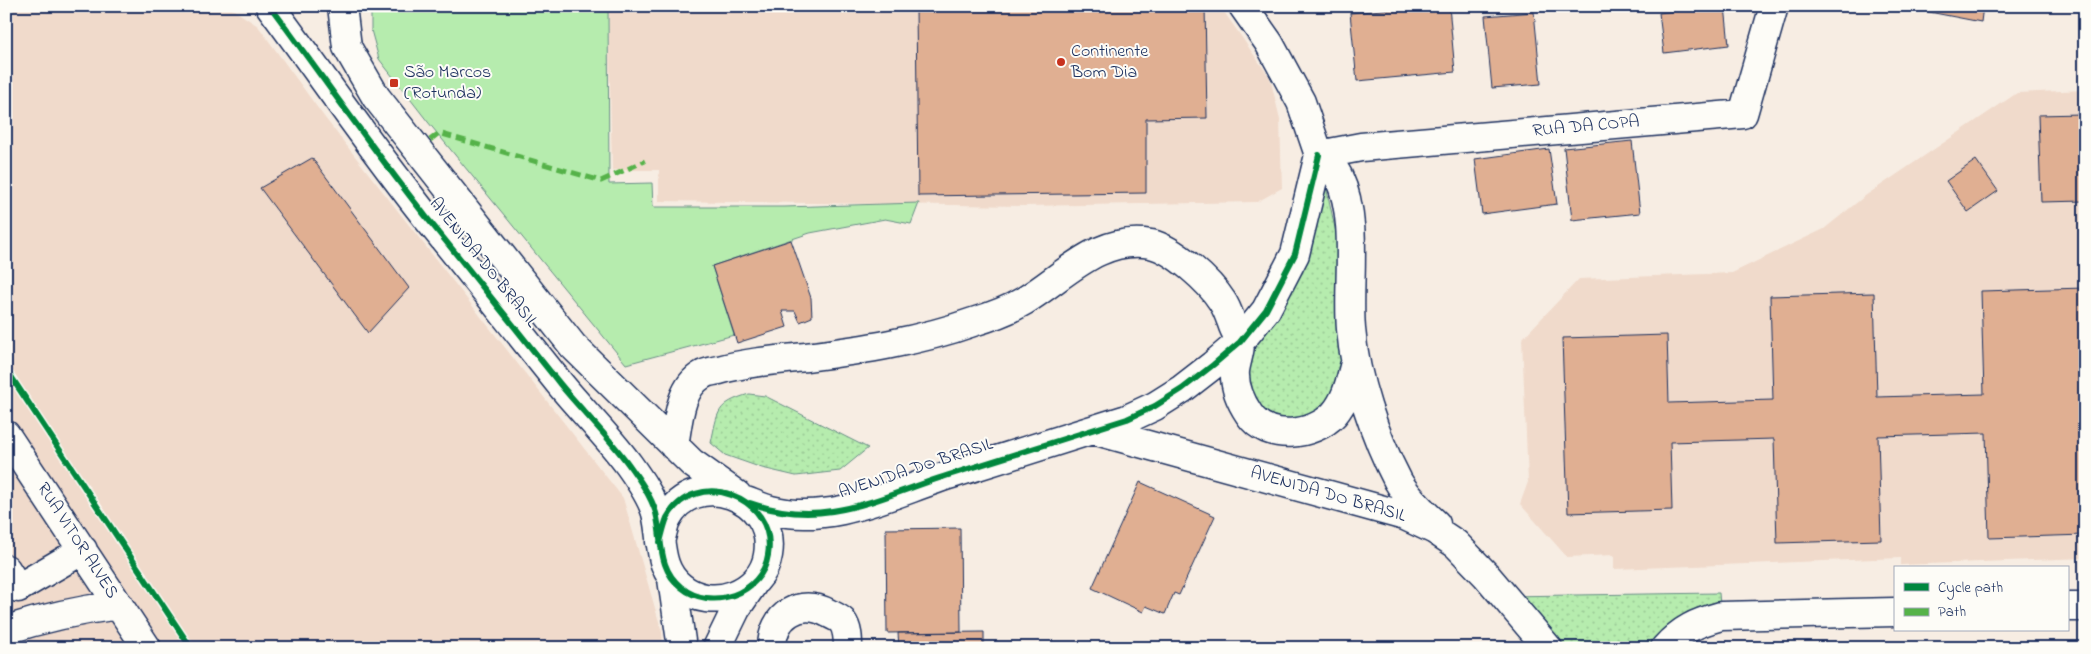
<svg xmlns="http://www.w3.org/2000/svg" width="2091" height="654" font-family="'Indie Flower',sans-serif">
  <style>
    .built { fill: #f0dacb }
    .green { fill: #b6ecae; stroke: #688e86 }
    .garden { fill: url(#garden-dots); stroke: #688e86 }
    .building { fill: #e0af92; stroke: #1b2f5e }
    .lines { fill: none; stroke-linecap: round; stroke-linejoin: round }
    .minor-casing { stroke: #1b2f5e; stroke-width: 31 }
    .minor { stroke: #fdfcf7; stroke-width: 28 }
    .quiet { stroke: #55b248; stroke-width: 5; stroke-dasharray: 10 5; stroke-linecap: butt }
    .cycleway-casing { stroke: #fdfcf7; stroke-width: 9 }
    .cycleway { stroke: #00873e; stroke-width: 6 }
    .poi-dot { fill: #c8321e; stroke: #fdfcf7; stroke-width: 2 }
    .labels { text-anchor: middle; dominant-baseline: central; stroke-width: 4; stroke-linejoin: round; paint-order: stroke }
    .poi-label { font-size: 18px; fill: #1b2f5e; stroke: #fdfcf7; text-anchor: start }
    .street-label { font-size: 18px; fill: #1b2f5e; stroke: #fdfcf7 }
  </style>
  <defs>
    <pattern id="garden-dots" width="8" height="8" patternUnits="userSpaceOnUse" patternTransform="scale(1.25)"><rect width="8" height="8" fill="#b6ecae"/><path d="M2 2h.1M6 6h.1" fill="none" stroke="#9ccb98" stroke-width="1.8" stroke-linecap="round"/></pattern>
  </defs>
  <rect width="100%" height="100%" fill="#f7ede3"/>
  <filter id="ink" filterUnits="userSpaceOnUse"><feTurbulence type="fractalNoise" baseFrequency=".02" numOctaves="2"/><feDisplacementMap in="SourceGraphic" scale="10" xChannelSelector="R" yChannelSelector="G"/><feConvolveMatrix kernelMatrix="1 2 1 2 8 2 1 2 1" color-interpolation-filters="sRGB"/></filter>
  <g filter="url(#ink)">
    <!-- built -->
    <path class="built" d="M21 6H228L258 26 325 118 623 498 662 632 663 648H6V11Z
      M608 6H1220L1270 78 1280 119 1282 188 1257 202 1024 206 659 201V170H612Z
      M2085 90V558L1901 565V558L1614 569V555L1567 557 1520 504 1528 482 1522 339 1579 279 1732 273 1824 229 1865 196 2017 93Z"/>
    <!-- green -->
    <path class="green" d="M371 6H608L609 184 652 183 653 207H784L919 203 911 224 885 219 810 233 712 266 734 335 626 364 428 122 379 59 371 30Z"/>
    <!-- garden -->
    <path class="garden" d="M1324 177 1341 256 1345 352 1335 404 1323 417 1277 424 1254 406 1247 377 1254 348 1270 326Z
      M749 394 765 396 868 448 840 471 796 476 762 468 725 455 711 443C718 411 716 404 749 394Z
      M1719 593 1721 616 1665 648H1548L1503 596Z"/>
    <!-- building -->
    <path class="building" d="M916 6H1205L1207 118 1146 119V193L918 196Z
      M1424 6H1449L1455 72 1357 81 1350 13Z
      M1715 6H1725L1729 45 1664 53 1659 13Z
      M1920 6H1983L1981 22 1919 10Z
      M1534 12 1541 84 1492 88 1485 16Z
      M2082 114 2085 201 2041 202 2038 115Z
      M1632 141 1640 213 1572 220 1564 148Z
      M1549 149 1557 204 1482 214 1475 159Z
      M312 158 409 288 368 333 260 188Z
      M1976 160 1998 191 1968 212 1946 181Z
      M791 240 811 298 812 317 800 322 795 311H782L787 327 737 343 712 266Z
      M2085 288V535L1989 538 1986 433 1878 436 1881 540 1777 543 1774 439 1670 442 1672 510 1568 513 1562 338 1667 335 1669 403 1773 400 1770 296 1874 293 1877 397 1984 394 1981 291Z
      M1140 482 1215 516 1179 595 1174 593 1165 614 1146 606 1143 612 1092 588Z
      M960 528 961 632 887 633 886 529Z
      M984 632V648H899L898 633Z
      M23 643 25 648H6Z"/>
    <g class="lines">
      <!-- minor casing -->
      <g class="minor-casing">
        <path id="minor" d="M270 6C322 76 372 149 427 218 472 273 515 328 560 384 582 411 608 436 629 465 639 479 651 496 656 513 663 540 657 568 681 587 711 612 762 594 768 555 778 495 694 467 667 518 664 525 662 535 660 542
          M342 6 347 47 376 97 573 346 692 463 737 495
          M1243 6 1269 43 1301 102 1319 155 1361 147 1743 114 1774 6
          M1319 155C1326 161 1336 169 1339 178 1359 220 1347 284 1351 329 1355 379 1375 437 1398 481 1407 497 1423 512 1436 524
          M1093 430 1405 516 1435 530 1456 544 1486 575 1548 648
          M6 435 147 648
          M674 446C678 424 679 388 702 375 706 372 714 371 719 370 748 362 777 360 806 357 862 350 920 341 973 322 990 317 1009 310 1024 301 1065 276 1099 235 1151 244 1174 249 1210 282 1222 301 1227 308 1230 318 1233 326 1235 331 1239 338 1240 344 1240 352 1236 362 1235 371 1234 386 1241 402 1249 414 1267 442 1314 436 1334 414 1347 399 1350 381 1355 363
          M746 501C754 504 763 508 771 510 833 526 894 492 952 474 1010 456 1068 438 1127 419L1155 406 1182 389 1213 365 1240 342 1266 310 1295 254 1319 155
          M6 569 18 588 83 550
          M672 579 682 648
          M2067 607H2085
          M6 630C43 618 80 610 119 605
          M717 648 736 609 753 584
          M772 648C772 615 800 598 828 613 832 615 839 618 842 621 848 629 848 639 848 648
          M1665 648C1682 629 1696 623 1721 616L1895 612"/>
      </g>
      <!-- minor -->
      <use href="#minor" class="minor"/>
      <!-- quiet -->
      <path class="quiet" d="M430 140 439 133 601 181 645 161"/>
      <!-- cycleway casing -->
      <g class="cycleway-casing">
        <path id="cycleway" d="M270 6C322 76 372 149 427 218 472 273 515 328 560 384 582 411 608 436 629 465 639 479 651 496 656 513 663 540 657 568 681 587 711 612 762 594 768 555 778 495 694 467 667 518 664 525 662 535 660 542
          M6 369 191 648
          M750 503C827 530 880 496 952 474 1010 456 1068 438 1127 419L1155 406 1182 389 1213 365 1240 342 1266 310 1295 254 1319 155"/>
      </g>
      <!-- cycleway -->
      <use href="#cycleway" class="cycleway"/>
    </g>
  </g>
  <!-- markers -->
  <g class="poi-dot">
    <circle cx="1061" cy="62" r="5"/>
    <rect x="389" y="78" width="10" height="10" rx="2.5"/>
  </g>
  <g class="labels">
    <!-- poi labels -->
    <g class="poi-label">
      <text x="1071" y="52">Continente<tspan x="1071" dy="21">Bom Dia</tspan></text>
      <text x="404" y="73">São Marcos<tspan x="404" dy="21">(Rotunda)</tspan></text>
    </g>
    <!-- street labels -->
    <g class="street-label">
      <text transform="translate(1586 127) rotate(-5)">RUA DA COPA</text>
      <text transform="translate(483 263) rotate(51)">AVENIDA DO BRASIL</text>
      <text transform="translate(916 469) rotate(-18)">AVENIDA DO BRASIL</text>
      <text transform="translate(1328 495) rotate(16)">AVENIDA DO BRASIL</text>
      <text transform="translate(77 541) rotate(57)">RUA VITOR ALVES</text>
    </g>
  </g>
  <!-- margin -->
  <rect width="2091" height="654" fill="none" stroke="#fdfcf7" stroke-width="25"/>
  <rect x="12" y="12" width="2066" height="629" fill="none" stroke="#1b2f5e" stroke-width="2" filter="url(#ink)"/>
  <!-- legend -->
  <rect x="1894" y="566" width="175" height="65" fill="#fdfcf7" stroke="#a3aaba"/>
  <rect x="1904" y="583" width="25" height="8" fill="#00873e" stroke="#a3aaba"/>
  <text x="1938" y="592" font-size="15" fill="#1b2f5e">Cycle path</text>
  <rect x="1904" y="608" width="25" height="8" fill="#55b248" stroke="#a3aaba"/>
  <text x="1938" y="616" font-size="15" fill="#1b2f5e">Path</text>
</svg>
